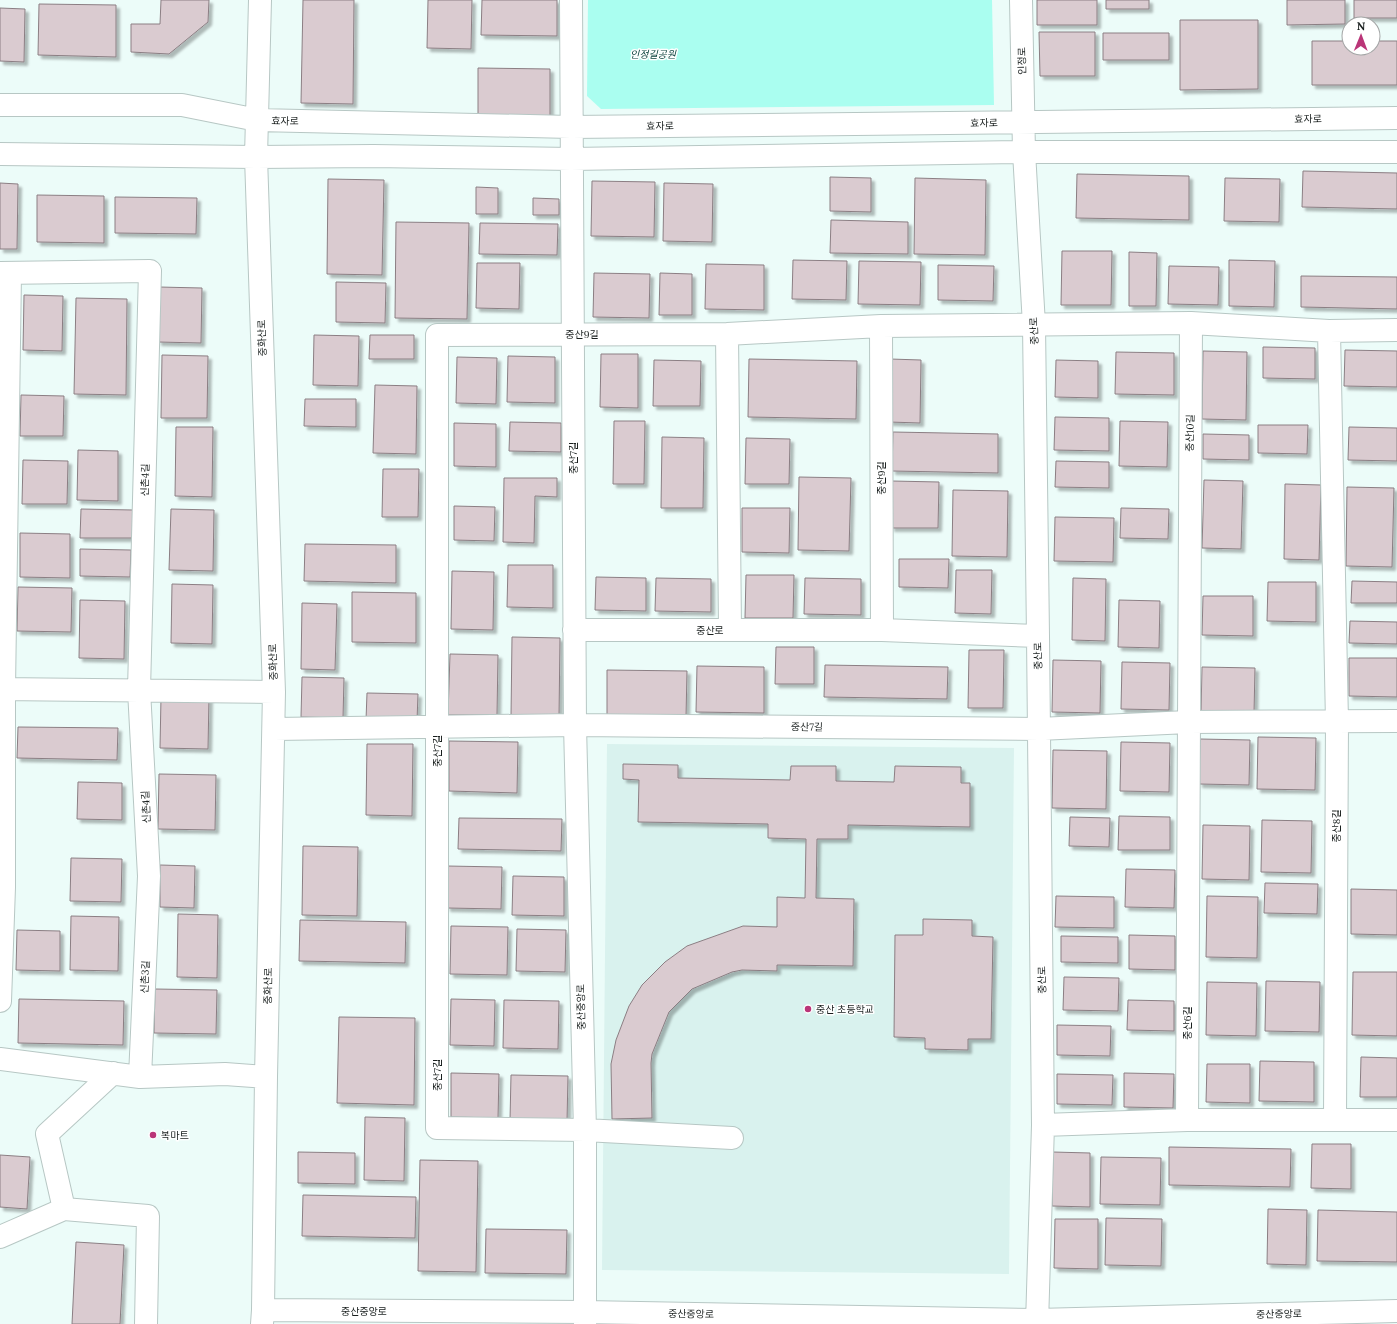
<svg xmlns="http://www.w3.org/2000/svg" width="1397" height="1324" font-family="Lora,'Noto Sans KR',serif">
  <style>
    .built { fill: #d9f2ee }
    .green { fill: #aafef0 }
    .building { fill: #dacbd0; stroke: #8b7e83; filter: url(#shadow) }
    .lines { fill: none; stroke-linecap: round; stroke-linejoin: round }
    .minor-casing { stroke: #b7c7c4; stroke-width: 24 }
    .minor { stroke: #fff; stroke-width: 22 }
    .poi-dot { fill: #ba3578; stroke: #fff; stroke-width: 1.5 }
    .labels { text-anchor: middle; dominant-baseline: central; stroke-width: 3; stroke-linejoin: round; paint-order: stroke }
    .park-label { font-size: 10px; font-style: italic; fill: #07403a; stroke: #fff }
    .street-label { font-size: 10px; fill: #191f1e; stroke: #fff }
    .poi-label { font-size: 10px; fill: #191f1e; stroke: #fff; text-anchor: start }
  </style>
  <defs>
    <filter id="shadow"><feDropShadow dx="3.5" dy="3.5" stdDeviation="1" flood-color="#0004"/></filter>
  </defs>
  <rect width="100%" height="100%" fill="#ecfcf9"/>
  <!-- built -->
  <path class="built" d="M607 744 1014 748 1009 1274 602 1270Z"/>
  <!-- green -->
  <path class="green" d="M588 0H992L994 105 601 109 587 96Z"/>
  <!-- building -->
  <path class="building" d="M161 0H209L208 22 169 54 131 52V24H160Z
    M303 0H354L353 104 301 103Z
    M428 0H472L471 49 427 48Z
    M482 0H557V36L481 35Z
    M1037 0H1097V25H1037Z
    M1106 0H1149V9H1106Z
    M1287 0H1345V24L1287 25Z
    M1354 0H1397V18H1354Z
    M39 4 116 5V57L38 55Z
    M0 8 25 9 24 62 0 61Z
    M1180 20H1258V89L1180 90Z
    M1039 32H1095V76H1040Z
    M1103 33H1169V60H1103Z
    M1312 41H1349V48H1373V41H1397V85H1312Z
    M478 68 550 69V116L478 115Z
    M1303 171 1397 173V209L1302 207Z
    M1077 174 1189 176V220L1076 218Z
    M830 177 871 178V212L830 211Z
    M915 178 986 180 985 255 914 254Z
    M1225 178 1280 179 1279 222 1224 221Z
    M328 179 384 180 382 275 327 274Z
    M592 181 655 182 654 237 591 236Z
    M0 183 18 184 17 249H0Z
    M664 183 713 184 712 242 663 241Z
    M476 187 498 188V214H476Z
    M37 195 104 196V243L37 242Z
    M115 197 197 198 196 234 115 233Z
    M533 198 559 199V215H533Z
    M831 220 908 222V254L830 253Z
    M396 222 469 223 467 319 395 318Z
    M480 223 558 224 557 255 479 254Z
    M1062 251H1112L1111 305H1061Z
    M1129 252 1157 253 1156 306H1129Z
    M793 260 847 261 846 300 792 299Z
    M1229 260 1275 261 1274 307 1229 306Z
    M859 261 921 262 920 305 858 304Z
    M477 263H520L519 309 476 308Z
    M706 264 764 265V310L705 309Z
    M938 265 994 266 993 301 938 300Z
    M1169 266 1219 267 1218 305 1168 304Z
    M594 273 650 274 649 318 593 317Z
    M660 273 692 274V315H659Z
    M1301 276 1397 277V309L1301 307Z
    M336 282 386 283 385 323 336 322Z
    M159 287 202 288 201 343 158 342Z
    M24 295 63 296 62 351 23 350Z
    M76 298 127 299 126 395 74 394Z
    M314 335 359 336 358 386 313 385Z
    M370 335H414V359H369Z
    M1263 347 1315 348V379L1263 378Z
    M1345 350 1397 351V387L1344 386Z
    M1203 351 1247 352 1246 420 1202 419Z
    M1116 352 1174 353V395L1115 394Z
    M601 354H638V408L600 407Z
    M162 355 208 356 207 418H161Z
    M508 356 555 357V403L507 402Z
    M457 357 497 358 496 404 456 403Z
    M749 359 857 361 856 419 748 417Z
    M890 359 921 360 920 423 889 422Z
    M654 360 701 361 700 406H653Z
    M1056 360 1098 361V398L1055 397Z
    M375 385 417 386 416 454 373 453Z
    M21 395 64 396 63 436H20Z
    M305 399H356V427L304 426Z
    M1055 417 1109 418V451L1054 450Z
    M614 421H645L644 484H613Z
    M1120 421 1168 422 1167 467 1119 466Z
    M510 422 561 423V452L509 451Z
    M454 423 496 424V467L454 466Z
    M1258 425H1308L1307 454 1258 453Z
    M176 427H213L212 497 175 496Z
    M1349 427 1397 428V461L1348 460Z
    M893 432 998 434V473L892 471Z
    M1203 434 1249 435V460L1203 459Z
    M662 437 704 438 703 508H661Z
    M746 438 790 439 789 484H745Z
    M78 450 118 451V501L77 500Z
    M23 460 68 461 67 504H22Z
    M1056 461 1109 462V488L1055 487Z
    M383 469H419L418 517H382Z
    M799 477 851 478 849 551 798 550Z
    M504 478H557V497L535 496 534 543 503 542Z
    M1204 480 1243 481 1241 549 1202 548Z
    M892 481 939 482 938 528H891Z
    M1285 484 1321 485 1319 560 1284 559Z
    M1347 487 1394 488 1392 567 1346 566Z
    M953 490 1008 491 1007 557 952 556Z
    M454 506 495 507 494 541 454 540Z
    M742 508H790L789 553 742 552Z
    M1121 508 1169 509 1168 539 1120 538Z
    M81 509 133 510V538H80Z
    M171 509 214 510 213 571 169 570Z
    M1055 517 1114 518 1113 562 1054 561Z
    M20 533 70 534V578L20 577Z
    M305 544 396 545V583L304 581Z
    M80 549 131 550 130 577 80 576Z
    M899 559H949L948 588 899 587Z
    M508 565H553V608L507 607Z
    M956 570H992L991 614 955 613Z
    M452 571 494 572 493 630 451 629Z
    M746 575H794L793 618H745Z
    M596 577 646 578V611L595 610Z
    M656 578 711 579V612L655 611Z
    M805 578 861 579V615L804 614Z
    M1073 578 1106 579 1105 641 1072 640Z
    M1352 581 1397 582V603H1351Z
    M1268 582H1316V622L1267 621Z
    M172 584 213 585 212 644 171 643Z
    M18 587 72 588 71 632 17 631Z
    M352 592 416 593V643L352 642Z
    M1203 596H1253V636L1202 635Z
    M80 600 125 601 124 659 79 658Z
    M1119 600 1160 601 1159 648 1118 647Z
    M302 603 337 604 335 670 301 669Z
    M1350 621 1397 622V644L1349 643Z
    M512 637 560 638 559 717 511 716Z
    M776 647H814V684H775Z
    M969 650H1004L1003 708H968Z
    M450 654 498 655 497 715H448Z
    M1349 658H1397V697L1349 696Z
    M1053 660 1101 661 1100 713 1052 712Z
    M1122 662 1170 663 1169 710 1121 709Z
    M825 665 948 667 947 699 824 697Z
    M697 666 764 667V713L696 712Z
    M1202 667 1255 668 1254 713 1201 712Z
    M607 670 687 671 686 717 607 716Z
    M302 677 344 678 343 718 301 717Z
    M367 693 418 694 417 721 366 720Z
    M161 697H209L208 749 160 748Z
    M18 727 118 728 117 760 17 758Z
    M1258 737 1316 738 1315 790 1257 789Z
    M1200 739 1250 740 1249 785 1199 784Z
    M449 741 518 742 517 793 449 791Z
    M1121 742 1170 743 1169 792 1120 791Z
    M367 744H413L412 816 366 815Z
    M1053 750 1107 751 1106 809 1052 808Z
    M623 764 678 765V778L790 780 791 766H836V781L894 782 895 766 961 767V783H970V827L848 825V839H817L816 898 854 899 853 966 777 965V971L742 970 732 972 692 989 669 1012 652 1054 651 1063 652 1118 612 1119 611 1064 616 1040 629 1006 642 985 665 962 687 946 743 926 777 927V897L805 898 806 839 768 838V824L638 822 639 780 623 779Z
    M159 774 216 775 215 830 158 829Z
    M78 782 122 783V820L77 819Z
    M1119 816 1170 817V850H1118Z
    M1070 817 1110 818 1109 847 1069 846Z
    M459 818 562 819 561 851 458 849Z
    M1262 820 1312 821 1311 873 1261 872Z
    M1203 825 1250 826 1249 880 1202 879Z
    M303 846 358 847 357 916 302 915Z
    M71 858 122 859 121 902 70 901Z
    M160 865 195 866 194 908 160 907Z
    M447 866 502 867 501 909 447 908Z
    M1126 869 1175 870 1174 908 1125 907Z
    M513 876 564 877V916L512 915Z
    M1265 883 1318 884 1317 914 1264 913Z
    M1351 889 1397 890V935L1351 934Z
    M1056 896 1114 897V928L1055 927Z
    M1207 896 1258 897 1257 958 1206 957Z
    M178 914 218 915 217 978 177 977Z
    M71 916 119 917 118 971 70 970Z
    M923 919 972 920V936L993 937 991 1039H968V1050L925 1049V1038L894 1037 895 935H923Z
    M300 920 406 922 405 963 299 961Z
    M451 926 508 927 507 975 450 974Z
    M517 929 566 930 565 972 516 971Z
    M17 930 60 931V971L16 970Z
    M1129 935 1175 936V970L1129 969Z
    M1061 936 1118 937V963L1061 962Z
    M1353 972H1397V1036L1352 1035Z
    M1064 977 1119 978 1118 1011 1063 1010Z
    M1266 981 1320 982 1319 1032 1265 1031Z
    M1207 982 1257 983 1256 1036 1206 1035Z
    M155 989 217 990 216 1034 154 1033Z
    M19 999 124 1001 123 1045 18 1043Z
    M451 999 495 1000 494 1046 450 1045Z
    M504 1000 559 1001 558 1049 503 1048Z
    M1128 1000 1174 1001V1031L1127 1030Z
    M339 1017 415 1018 414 1105 337 1103Z
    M1057 1025 1111 1026 1110 1056 1057 1055Z
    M1361 1057 1397 1058V1097H1360Z
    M1260 1061 1314 1062V1102L1259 1101Z
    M1207 1064H1250V1103L1206 1102Z
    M451 1073 499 1074 498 1118 451 1117Z
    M1124 1073 1174 1074 1173 1108 1124 1107Z
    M1057 1074 1113 1075 1112 1105 1057 1104Z
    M511 1075 568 1076 567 1121 510 1120Z
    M365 1117 405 1118 404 1181 364 1180Z
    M1312 1144H1351V1189L1311 1188Z
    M1169 1147 1291 1149 1290 1187 1169 1185Z
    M298 1152 355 1153V1184L298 1183Z
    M1053 1152 1090 1153V1207L1052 1206Z
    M0 1155 30 1157 27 1209 0 1207Z
    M1101 1157 1161 1158 1160 1205 1100 1204Z
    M420 1160 478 1161 476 1272 418 1271Z
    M303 1195 416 1197 415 1238 302 1236Z
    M1268 1209 1307 1210 1306 1265 1267 1264Z
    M1318 1210 1397 1212V1262L1317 1261Z
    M1106 1218 1162 1219 1161 1266 1105 1265Z
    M1055 1219H1098V1269L1054 1268Z
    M486 1229 567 1230 566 1274 485 1273Z
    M76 1242 124 1245 120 1324H72Z"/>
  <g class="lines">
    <!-- minor casing -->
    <g class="minor-casing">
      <path id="minor" d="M260 0 256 157 274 692 266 1077 263 1310 262 1324
        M571 0 575 725 585 1130V1324
        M1021 0 1024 152 1034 325 1038 636 1043 1125 1037 1324
        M0 105H182L257 120 571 127 1397 118
        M0 154 256 157 373 156 571 159 1024 152H1397
        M0 273 150 271 139 690 149 876 140 1077
        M881 326 882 630
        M1329 331 1337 722 1335 1120
        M727 334 730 630
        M574 630H882L1038 636
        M0 689 274 692
        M274 729 575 725 1039 729 1188 722 1397 721
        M0 1001 4 887V689L10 273
        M0 1059 140 1077 225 1074 266 1077
        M113 1073 47 1134 64 1209 148 1216 146 1324
        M1187 1120 1191 323
        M1043 1125 1187 1120H1397
        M732 1138 585 1130 437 1128V335L727 334 881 326 1191 323 1329 331 1397 330
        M0 1237 64 1209
        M263 1310 585 1312 1037 1320 1397 1311"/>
    </g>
    <!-- minor -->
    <use href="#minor" class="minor"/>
  </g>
  <!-- markers -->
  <g class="poi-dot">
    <circle cx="808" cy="1009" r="4"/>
    <circle cx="153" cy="1135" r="4"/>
  </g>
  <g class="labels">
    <!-- park labels -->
    <g class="park-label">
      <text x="653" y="54">인정길공원</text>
    </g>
    <!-- street labels -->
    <g class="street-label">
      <text transform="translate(1022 61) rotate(-91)">인정로</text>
      <text transform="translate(1308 119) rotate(-1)">효자로</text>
      <text transform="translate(285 121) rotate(1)">효자로</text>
      <text transform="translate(984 123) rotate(-1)">효자로</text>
      <text transform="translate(660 126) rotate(-1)">효자로</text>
      <text transform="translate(1034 331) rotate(-92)">중산로</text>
      <text x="582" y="334">중산9길</text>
      <text transform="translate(262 338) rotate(-92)">중화산로</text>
      <text transform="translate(1190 433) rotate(-89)">중산10길</text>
      <text transform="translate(573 458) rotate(-90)">중산7길</text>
      <text transform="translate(881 478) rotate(-90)">중산9길</text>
      <text transform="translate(145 480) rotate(-89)">신촌4길</text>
      <text x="710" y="630">중산로</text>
      <text transform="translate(1038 656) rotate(-91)">중산로</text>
      <text transform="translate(273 662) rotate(-92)">중화산로</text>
      <text transform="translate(807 727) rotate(1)">중산7길</text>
      <text transform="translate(437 751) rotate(-90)">중산7길</text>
      <text transform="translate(146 807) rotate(-93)">신촌4길</text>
      <text transform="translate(1336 826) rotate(-90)">중산8길</text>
      <text transform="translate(145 977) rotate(-87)">신촌3길</text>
      <text transform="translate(1042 980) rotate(-91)">중산로</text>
      <text transform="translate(268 986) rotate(-89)">중화산로</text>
      <text transform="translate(581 1007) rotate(-91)">중산중앙로</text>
      <text transform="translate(1187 1023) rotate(-90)">중산6길</text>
      <text transform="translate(437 1075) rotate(-90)">중산7길</text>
      <text x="364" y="1311">중산중앙로</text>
      <text transform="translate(691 1314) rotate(1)">중산중앙로</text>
      <text transform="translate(1279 1314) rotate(-1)">중산중앙로</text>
    </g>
    <!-- poi labels -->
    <g class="poi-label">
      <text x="816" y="1009">중산 초등학교</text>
      <text x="161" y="1135">복마트</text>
    </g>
  </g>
  <!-- north arrow -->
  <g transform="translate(1361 36) rotate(1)"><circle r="19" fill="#ffffff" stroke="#a3a5a5"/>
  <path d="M0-3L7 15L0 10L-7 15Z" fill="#ba3578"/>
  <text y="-6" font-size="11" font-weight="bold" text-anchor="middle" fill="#191f1e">N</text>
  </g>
</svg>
